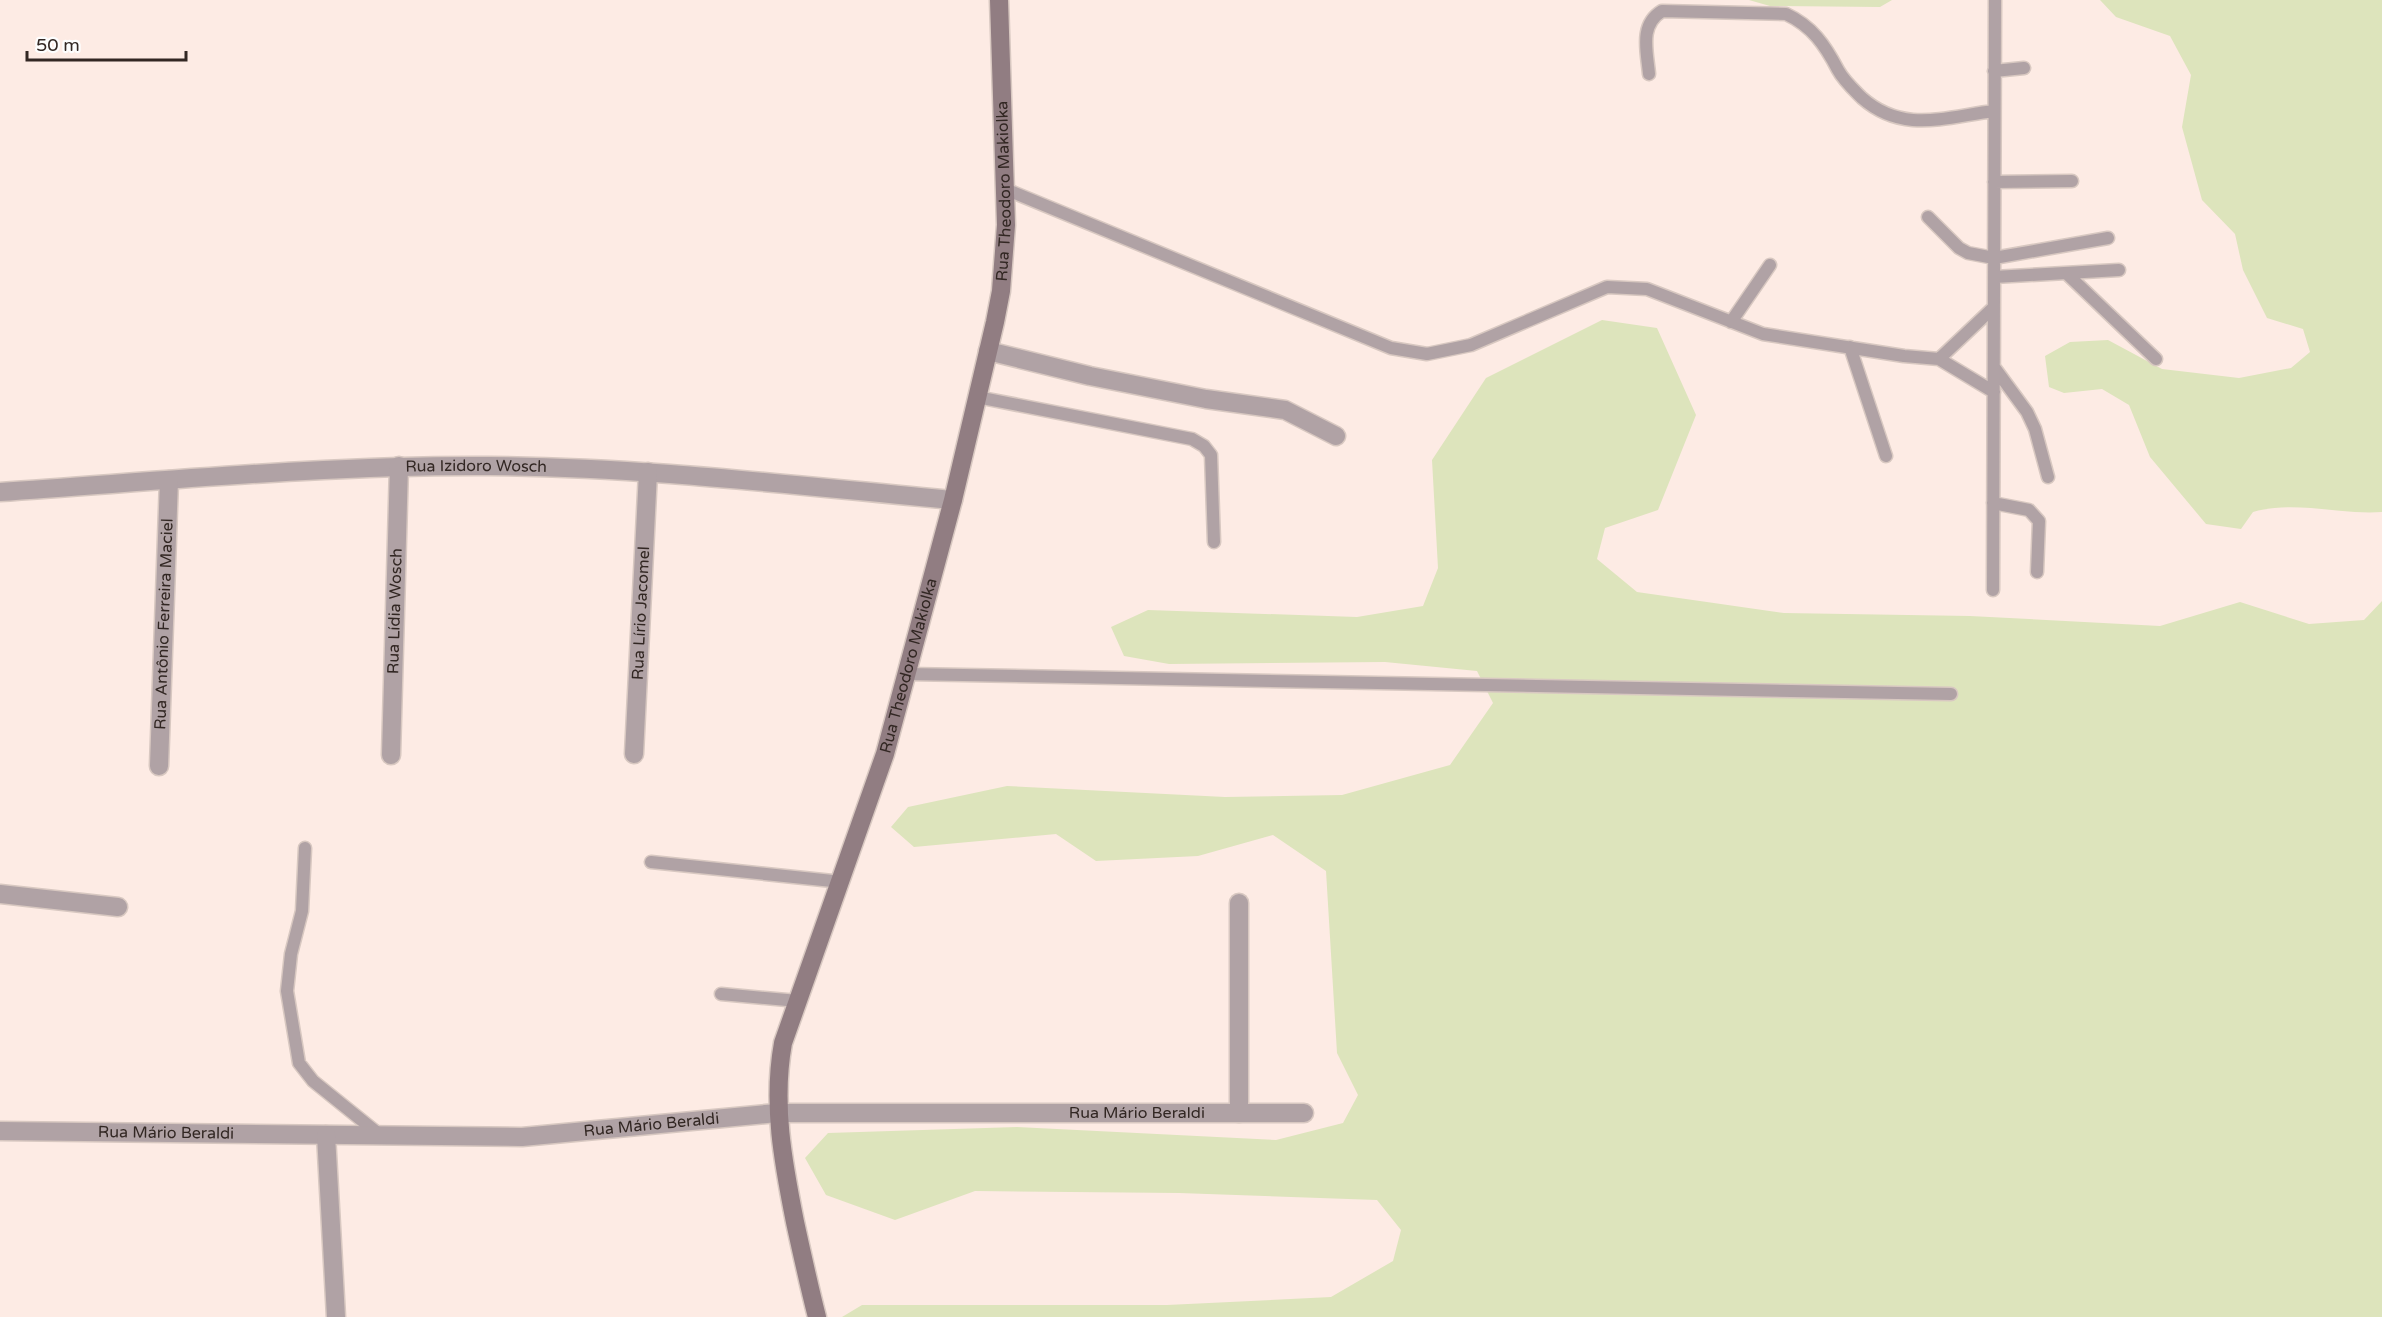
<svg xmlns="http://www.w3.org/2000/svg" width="2382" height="1317" font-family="'Varela Round',sans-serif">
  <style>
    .green { fill: #dde4bc }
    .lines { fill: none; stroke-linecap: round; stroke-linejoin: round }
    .lane-casing { stroke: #d8c8c1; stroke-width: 15 }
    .street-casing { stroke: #d8c8c1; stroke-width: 21 }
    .secondary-casing { stroke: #d8c8c1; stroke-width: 21 }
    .lane { stroke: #b0a2a5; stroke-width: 12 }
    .street { stroke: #b0a2a5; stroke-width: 18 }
    .secondary { stroke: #917d82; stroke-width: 18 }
    .labels { text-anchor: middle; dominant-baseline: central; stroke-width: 6; stroke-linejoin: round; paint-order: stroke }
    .street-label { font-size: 16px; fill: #322723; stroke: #fdfdfd }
  </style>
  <rect width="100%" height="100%" fill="#fdebe4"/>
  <!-- green -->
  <path class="green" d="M1749 0H1892L1880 7 1770 6Z
    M2100 0H2382V512C2339 515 2295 500 2253 512L2241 529 2206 524 2150 457 2129 405 2102 389 2064 393 2049 387 2045 356 2070 342 2108 340 2162 369 2239 378 2291 368 2310 352 2303 329 2267 318 2243 270 2235 234 2202 200 2182 127 2191 75 2170 36 2116 17Z
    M1602 320 1657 328 1696 415 1658 510 1605 528 1597 559 1637 592 1784 613 1970 616 2160 626 2240 602 2309 624 2364 620 2382 601V1317H842L862 1305H1167L1331 1297 1393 1261 1401 1230 1377 1200 1179 1193 975 1191 895 1220 826 1195 805 1158 828 1133 1017 1127 1276 1140 1343 1123 1358 1095 1337 1053 1326 871 1273 835 1198 856 1096 861 1056 834 914 847 891 827 908 807 1007 786 1225 797 1342 795 1450 765 1493 703 1477 671 1385 662 1169 664 1124 656 1111 627 1148 610 1357 617 1423 606 1438 568 1432 460 1486 378Z"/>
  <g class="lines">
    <!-- lane casing -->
    <g class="lane-casing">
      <path id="lane" d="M1994 71 2024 68
        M1649 74C1647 51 1639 25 1662 11L1786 14C1812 26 1825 45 1838 70 1844 81 1853 89 1862 98 1903 134 1945 117 1994 111
        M1994 182 2072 181
        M1005 189 1391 348 1427 354 1471 345 1607 287 1647 289 1763 334 1904 356 1939 359 1994 392
        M1928 217 1959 248 1968 253 1994 258 2108 238
        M2066 273 2156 359
        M1994 277 2119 270
        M1731 322 1770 265
        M1850 347 1886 456
        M1939 359 1994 307
        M1994 367 2027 412 2035 429 2048 477
        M977 397 1192 439 1204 446 1211 455 1214 542
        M1993 503 2029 510 2039 521 2037 572
        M1993 590 1995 0
        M908 674 1951 694
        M305 848 302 911 291 954 287 991 299 1063 313 1081 380 1135
        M651 862 842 882
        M721 994 798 1001"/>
    </g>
    <!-- street casing -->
    <g class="street-casing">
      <g id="street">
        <path d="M988 351 1090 376 1206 399 1285 410 1336 436"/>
        <path id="s1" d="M0 492C163 481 325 465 489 466 644 467 798 486 953 500"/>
        <path id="s2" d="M634 754 648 472"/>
        <path id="s3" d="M391 755 399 466"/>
        <path id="s4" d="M159 766 169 480"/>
        <path d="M0 894 118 907"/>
        <path d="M1239 1113V903"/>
        <path id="s5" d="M0 1131 522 1137 777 1113H1304"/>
        <path d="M326 1135 336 1317"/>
      </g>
    </g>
    <!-- secondary casing -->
    <g class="secondary-casing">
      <g id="secondary">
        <path id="s6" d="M817 1317C809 1286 802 1254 795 1222 783 1162 772 1104 783 1043L885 754 953 500 995 322 1001 291 1006 225 999 0"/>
      </g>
    </g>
    <!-- lane -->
    <use href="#lane" class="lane"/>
    <!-- street -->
    <use href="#street" class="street"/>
    <!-- secondary -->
    <use href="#secondary" class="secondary"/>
  </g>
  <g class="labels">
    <!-- street labels -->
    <g class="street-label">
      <text stroke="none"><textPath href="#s6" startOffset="1162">Rua Theodoro Makiolka</textPath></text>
      <text stroke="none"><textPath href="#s1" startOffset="477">Rua Izidoro Wosch</textPath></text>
      <text stroke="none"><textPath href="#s3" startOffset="144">Rua Lídia Wosch</textPath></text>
      <text stroke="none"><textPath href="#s2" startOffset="141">Rua Lírio Jacomel</textPath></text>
      <text stroke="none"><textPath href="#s4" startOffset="142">Rua Antônio Ferreira Maciel</textPath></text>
      <text stroke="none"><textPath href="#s6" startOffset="676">Rua Theodoro Makiolka</textPath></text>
      <text stroke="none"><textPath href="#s5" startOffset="1138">Rua Mário Beraldi</textPath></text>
      <text stroke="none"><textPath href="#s5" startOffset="652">Rua Mário Beraldi</textPath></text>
      <text stroke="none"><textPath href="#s5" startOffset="166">Rua Mário Beraldi</textPath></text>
    </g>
  </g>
  <!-- scale -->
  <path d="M27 51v9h159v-9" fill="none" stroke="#322723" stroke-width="3"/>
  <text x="36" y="51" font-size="18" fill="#322723" stroke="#fdfdfd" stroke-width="4.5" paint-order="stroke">50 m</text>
</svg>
